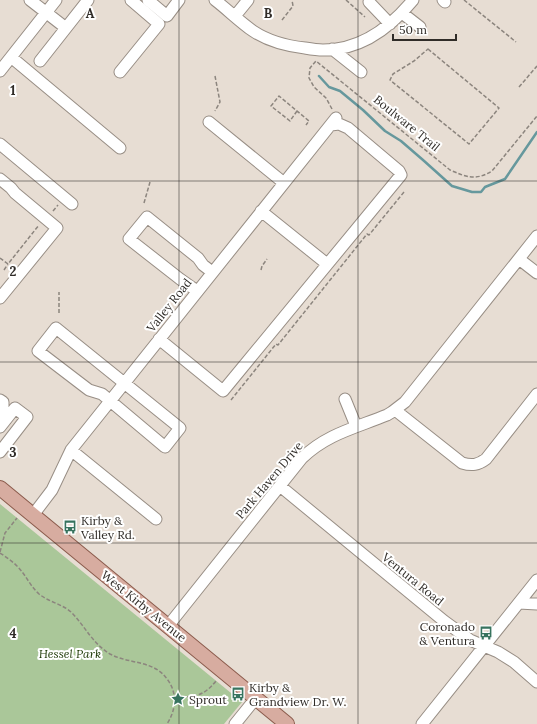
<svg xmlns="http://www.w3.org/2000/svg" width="537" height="724" font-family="Lora,serif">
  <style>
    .green { fill: #aac799 }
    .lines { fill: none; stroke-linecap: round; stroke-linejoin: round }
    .stream { stroke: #66989d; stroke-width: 2.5 }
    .minor-casing { stroke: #988e85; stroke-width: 13 }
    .major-casing { stroke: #8b5b4c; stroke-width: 16 }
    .path { stroke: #8c857e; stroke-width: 1.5; stroke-dasharray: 4 2; stroke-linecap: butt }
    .minor { stroke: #fff; stroke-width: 11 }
    .major { stroke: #d7aca0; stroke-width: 14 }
    .grid { fill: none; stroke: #302c28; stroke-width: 1; stroke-opacity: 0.55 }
    .labels { text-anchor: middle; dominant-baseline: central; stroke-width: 4; stroke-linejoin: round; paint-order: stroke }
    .street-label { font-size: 12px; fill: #302c28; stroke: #fff }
    .poi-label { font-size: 12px; fill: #302c28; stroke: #fff; text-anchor: start }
    .park-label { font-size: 12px; font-style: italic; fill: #1c3804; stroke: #fff }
    .grid-label { font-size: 13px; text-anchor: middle; font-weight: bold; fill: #302c28; stroke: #fff; stroke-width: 4; stroke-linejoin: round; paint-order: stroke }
  </style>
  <rect width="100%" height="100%" fill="#e7ddd3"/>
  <!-- green -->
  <path class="green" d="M0 504 242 702 224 724H0Z"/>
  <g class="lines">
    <!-- stream -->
    <path class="stream" d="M319 76 329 87 340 91 363 110 385 131 401 141 423 160 452 186 472 192H481L485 187 505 179 537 132"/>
    <!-- minor casing -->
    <g class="minor-casing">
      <path id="minor" d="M30 0 66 28
        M148 0 167 16 179 0
        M215 0C228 10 240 22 253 31 268 41 287 46 305 48 311 49 317 50 323 50 361 50 390 28 413 0
        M443 0 445 2
        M369 2 390 24
        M402 13 420 27
        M235 16 248 0
        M332 49 361 72
        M11 57 120 148
        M40 61 88 0
        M0 71 56 0
        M120 72 159 24 131 0
        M209 122 284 183
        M0 144 72 204
        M0 179 11 188 15 193 57 228 0 298
        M261 211 327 264
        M519 259 537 273
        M197 291 180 279 129 239 147 217 198 258 203 265 212 272
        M56 328 180 428 165 447 102 394 89 390 38 351Z
        M159 339 223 391 401 175 399 171 348 128 339 124 331 125
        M345 399 356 426
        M0 400 3 402V407L0 414
        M395 410 462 463C472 466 478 465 486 459L537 394
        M0 427 15 408 27 417 0 452
        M71 450 156 519
        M280 486 444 621 470 640 498 652 514 662 537 682
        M33 515 52 490 71 450 336 118
        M519 603 537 604
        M168 626 302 458C327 434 355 428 387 415L392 412 405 402 537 236
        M235 724 256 698
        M422 724 537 580"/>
    </g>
    <!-- major casing -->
    <g class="major-casing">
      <path id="major" d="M0 488 287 724"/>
    </g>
    <!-- path -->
    <path class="path" d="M346 0 365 17
      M464 0 516 42
      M282 20 293 6 292 0
      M428 49 499 108 469 144 390 80 393 74 414 61Z
      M215 76 220 102 215 111
      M519 87 537 66
      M332 109 326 98 314 87 309 78 310 68 316 61 450 170C466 177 476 181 492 171L537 116
      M297 111 290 121 271 106 279 96 309 121 306 125
      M144 203 150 182
      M53 211 58 205
      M0 258 8 264 39 225
      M4 270 8 264
      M261 270 262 266 267 259
      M59 313V292
      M231 400 276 344 278 345 367 234 369 235 404 192
      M0 552 5 533 17 518
      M0 553C6 557 12 561 17 566 26 575 30 586 39 594 49 602 62 604 71 612 85 626 92 643 110 654 128 664 154 660 167 679 178 693 176 710 167 724
      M175 697C194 697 203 697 216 681"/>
    <!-- minor -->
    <use href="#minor" class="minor"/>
    <!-- major -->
    <use href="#major" class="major"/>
  </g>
  <!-- grid -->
  <path class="grid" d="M179 0V724M358 0V724M0 181H537M0 362H537M0 543H537"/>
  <!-- icons -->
  <defs>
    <g id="bus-bare" transform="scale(1.08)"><path d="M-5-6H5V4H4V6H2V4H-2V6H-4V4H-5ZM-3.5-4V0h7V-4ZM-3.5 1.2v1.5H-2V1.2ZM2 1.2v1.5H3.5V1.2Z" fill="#37735e" stroke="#fff" stroke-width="2.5" paint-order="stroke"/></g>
    <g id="sight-bare" transform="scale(1.08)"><path d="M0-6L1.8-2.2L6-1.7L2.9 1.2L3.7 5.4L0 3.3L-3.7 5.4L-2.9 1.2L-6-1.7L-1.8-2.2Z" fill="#37735e" stroke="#fff" stroke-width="2.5" paint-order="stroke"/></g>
  </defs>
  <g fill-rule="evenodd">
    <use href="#bus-bare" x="70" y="527"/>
    <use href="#bus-bare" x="486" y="633"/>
    <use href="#bus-bare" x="238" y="694"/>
    <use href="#sight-bare" x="178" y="699"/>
  </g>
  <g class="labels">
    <!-- street labels -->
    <g class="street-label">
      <text transform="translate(407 123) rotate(39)">Boulware Trail</text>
      <text transform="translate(169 305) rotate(-52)">Valley Road</text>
      <text transform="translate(269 480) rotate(-50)">Park Haven Drive</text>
      <text transform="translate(413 579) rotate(39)">Ventura Road</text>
      <text transform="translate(144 606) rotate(39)">West Kirby Avenue</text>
    </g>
    <!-- poi labels -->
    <g class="poi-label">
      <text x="81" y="520">Kirby &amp;<tspan x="81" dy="14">Valley Rd.</tspan></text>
      <text x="475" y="626" text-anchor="end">Coronado<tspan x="475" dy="14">&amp; Ventura</tspan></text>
      <text x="249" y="687">Kirby &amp;<tspan x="249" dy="14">Grandview Dr. W.</tspan></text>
      <text x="189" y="699">Sprout</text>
    </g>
    <!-- park labels -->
    <g class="park-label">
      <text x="70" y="653">Hessel Park</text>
    </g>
  </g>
  <g class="grid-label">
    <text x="90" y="18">A</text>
    <text x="268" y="18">B</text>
    <text x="13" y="95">1</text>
    <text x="13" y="276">2</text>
    <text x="13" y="457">3</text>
    <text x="13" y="638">4</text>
  </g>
  <!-- scale -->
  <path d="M393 34v6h63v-6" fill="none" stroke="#302c28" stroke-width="2"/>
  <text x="399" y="34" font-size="12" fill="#302c28" stroke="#ffffff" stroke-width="3" paint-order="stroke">50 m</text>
</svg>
